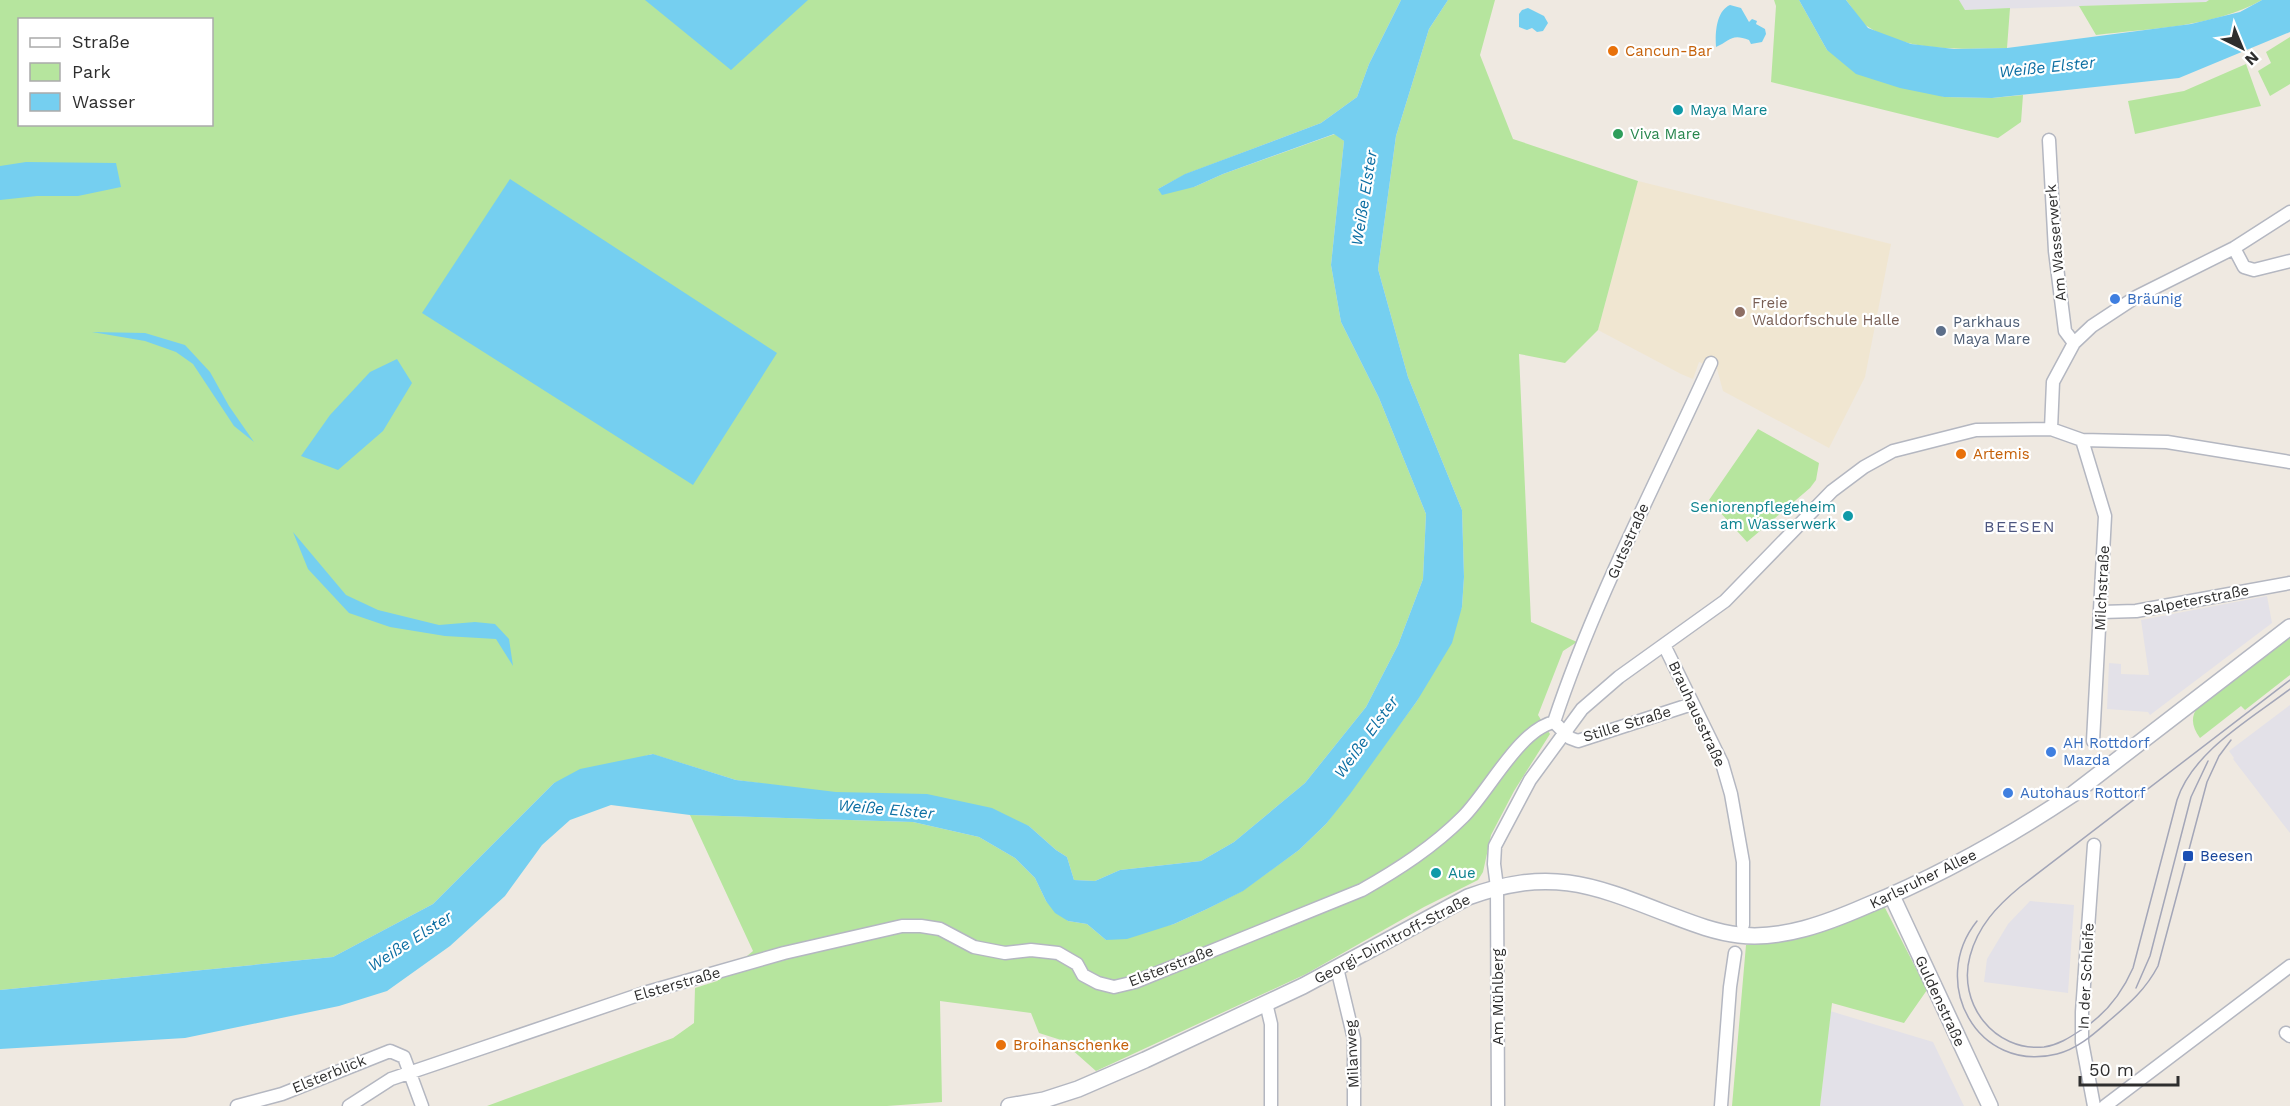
<svg xmlns="http://www.w3.org/2000/svg" width="2290" height="1106" font-family="'Work Sans',sans-serif">
  <style>
    .industrial { fill: #e3e1e8 }
    .education { fill: #f0e6d1 }
    .green { fill: #b6e59e; fill-rule: evenodd }
    .water { fill: #75cff0 }
    .lines { fill: none; stroke-linecap: round; stroke-linejoin: round }
    .minor-casing { stroke: #b4b7c1; stroke-width: 15 }
    .tertiary-casing { stroke: #b4b7c1; stroke-width: 18 }
    .minor { stroke: #fff; stroke-width: 12 }
    .tertiary { stroke: #fff; stroke-width: 15 }
    .tram { stroke: #a3a6b8; stroke-width: 1.5 }
    .food-dot { fill: #e8710a; stroke: #fff; stroke-width: 2 }
    .culture-dot { fill: #0f9aa8; stroke: #fff; stroke-width: 2 }
    .leisure-dot { fill: #2e9e5b; stroke: #fff; stroke-width: 2 }
    .shop-dot { fill: #3f7fe0; stroke: #fff; stroke-width: 2 }
    .education-dot { fill: #8d6e63; stroke: #fff; stroke-width: 2 }
    .service-dot { fill: #5c6f8a; stroke: #fff; stroke-width: 2 }
    .transit-dot { fill: #1a4fb4; stroke: #fff; stroke-width: 2 }
    .labels { text-anchor: middle; dominant-baseline: central; stroke-width: 4.5; stroke-linejoin: round; paint-order: stroke }
    .food-label { font-size: 15px; fill: #c56008; stroke: #fff; text-anchor: start }
    .culture-label { font-size: 15px; fill: #0d838f; stroke: #fff; text-anchor: start }
    .leisure-label { font-size: 15px; fill: #27864d; stroke: #fff; text-anchor: start }
    .street-label { font-size: 15px; fill: #2e2e2e; stroke: #fff }
    .shop-label { font-size: 15px; fill: #366cbe; stroke: #fff; text-anchor: start }
    .education-label { font-size: 15px; fill: #785e54; stroke: #fff; text-anchor: start }
    .service-label { font-size: 15px; fill: #4e5e75; stroke: #fff; text-anchor: start }
    .transit-label { font-size: 15px; fill: #164399; stroke: #fff; text-anchor: start }
    .water-label { font-size: 16px; font-style: italic; fill: #0d6fa3; stroke: #fff }
    .neighbourhood-label { font-size: 16px; letter-spacing: 1.5px; fill: #4d5680; stroke: #fff }
  </style>
  <rect width="100%" height="100%" fill="#efe9e1"/>
  <!-- industrial -->
  <path class="industrial" d="M1959 0H2209L2206 2 1964 10Z
    M2267 596 2272 623 2150 715 2148 712 2107 709 2109 663 2121 664V674L2149 675 2141 620Z
    M2290 705V833L2233 759 2234 758 2229 751Z
    M2030 901 2074 905 2068 993 1984 982 1987 959 2008 924Z
    M1830 1011 1933 1042 1964 1106H1820Z"/>
  <!-- education -->
  <path class="education" d="M1638 181 1891 244 1865 377 1829 448 1723 391 1717 369 1699 362 1693 379 1681 374 1598 330Z"/>
  <!-- green -->
  <path class="green" d="M0 0H1401L1369 64 1357 97 1321 123 1186 174 1158 189 1194 187 1223 174 1335 134 1344 141 1331 265 1341 322 1379 398 1426 514 1423 579 1398 645 1366 707 1305 783 1234 842 1201 861 1120 870 1095 881 1074 880 1067 857 1056 850 1029 826 836 793 736 780 652 754 554 783 433 904 333 957 0 990ZM20 20H212V124H20Z
    M1448 0H1495L1480 55 1513 139 1638 181 1598 330 1565 363 1519 354 1531 622 1577 642 1563 651 1538 715 1550 734 1514 791 1491 835 1483 872 1478 880 1424 907 1306 974 1096 1071 1061 1040 1039 1033 1031 1013 940 1001 942 1102 887 1106H487L673 1038 694 1023 695 988 717 981 753 951 690 815 913 822 979 837 1015 858 1035 878 1046 901 1068 921 1087 924 1106 940 1174 924 1207 909 1242 891 1299 850 1326 824 1417 701 1462 607 1464 577 1462 510 1408 377 1378 269 1396 136 1429 29Z
    M1774 0H1799L1827 50 1944 97 1992 98 2023 95 2021 122 1998 138 1771 82 1776 6Z
    M1846 0H1959L1965 10 2010 8 2007 48C1963 49 1909 52 1870 28 1860 23 1853 8 1846 0Z
    M2209 0H2262C2212 28 2151 28 2096 35L2079 6 2206 2Z
    M2290 37V84L2270 96 2258 71 2271 63 2266 52Z
    M2246 64 2261 106 2135 134 2128 101 2184 91Z
    M1758 429 1819 463 1816 480 1810 488 1747 542 1709 500Z
    M2290 636V675L2245 710 2241 706 2200 738C2192 727 2190 717 2198 707Z
    M1884 906 1927 990 1904 1023 1832 1003 1820 1106H1732L1746 945 1786 941 1837 927Z"/>
  <!-- water -->
  <path class="water" d="M645 0H808L731 70Z
    M1401 0H1448L1429 29 1396 136 1378 269 1408 377 1462 510 1464 577 1462 607 1452 643 1417 701 1350 794 1326 824 1299 850 1243 891 1207 909 1174 924 1127 939 1106 940 1087 924 1068 921 1055 913 1046 901 1035 878 1015 858 979 837 913 822 690 815 611 805 570 820 542 845 505 896 450 946 387 991 339 1006 185 1038 0 1049V990L333 957 433 904 554 783 580 769 653 754 736 780 836 792 927 794 992 808 1029 826 1056 850 1067 857 1074 880 1095 881 1120 870 1201 861 1234 842 1305 783 1366 707 1398 645 1423 579 1426 514 1379 398 1341 322 1331 265 1344 141 1334 134 1223 174 1194 187 1162 195 1158 189 1185 174 1321 123 1357 97 1369 64Z
    M1799 0H1846L1868 28 1911 44 1954 49 2007 48 2191 24 2240 12 2262 0H2290V32L2179 78 1992 98 1944 97 1900 88 1856 74 1827 50Z
    M1730 5 1741 8 1749 22 1752 19 1757 21 1756 24 1765 29 1766 34 1762 42 1751 44 1749 40C1731 33 1730 41 1716 47 1715 34 1716 11 1730 5Z
    M1528 8 1544 16 1548 23 1543 31 1537 32 1532 28 1527 30 1519 27V14L1522 10Z
    M26 162 116 163 121 187 78 196H37L0 200V166Z
    M510 179 777 353 693 485 422 313Z
    M92 332 145 333 185 345 210 372 229 406 254 442 234 426 193 364 176 352 145 341Z
    M397 359 412 383 383 431 338 470 301 456 330 415 370 372Z
    M293 532 346 595 378 610 439 625 475 622 495 624 509 639 513 666 496 639 445 636 390 627 349 613 308 569Z"/>
  <g class="lines">
    <!-- minor casing -->
    <g class="minor-casing">
      <path id="minor" d="M2049 140 2055 251 2065 331 2074 343
        M2234 248 2244 267 2254 270 2290 261
        M2051 429 2053 382 2074 343 2092 326 2136 297 2234 248 2290 212
        M2082 440 2105 516 2093 741
        M2101 612 2136 611 2290 583
        M1664 645 1722 763 1731 794 1743 862V925
        M1554 722C1595 598 1657 482 1711 363
        M1337 968 1354 1039V1106
        M1266 1003 1271 1024V1106
        M2286 1033 2290 1036
        M237 1106 282 1094 390 1051 404 1057 422 1106
        M349 1106 391 1079 644 993 784 953 902 926H921L940 929 974 947 1005 953 1031 950 1058 953 1077 964 1083 975 1098 983 1114 987 1135 982 1362 890C1399 869 1433 847 1463 817 1489 791 1519 730 1554 722L1570 738 1578 741 1692 704
        M1498 1106 1497 887 1494 864 1495 846 1530 780 1582 709 1619 677 1725 601 1832 491 1864 467 1893 451 1976 430 2051 429 2082 440 2167 442 2290 462
        M1721 1106 1730 987 1735 953
        M2094 1106 2082 1042V1012L2094 845
        M2105 1106 2290 966"/>
    </g>
    <!-- tertiary casing -->
    <g class="tertiary-casing">
      <path id="tertiary" d="M1892 896 1990 1106
        M1009 1106 1044 1100 1078 1089 1145 1060 1303 986 1468 897C1548 868 1589 883 1665 913 1689 922 1713 932 1739 935 1782 940 1827 923 1866 906 1939 876 2007 838 2073 794L2290 627"/>
    </g>
    <!-- minor -->
    <use href="#minor" class="minor"/>
    <!-- tertiary -->
    <use href="#tertiary" class="tertiary"/>
    <!-- tram -->
    <path class="tram" d="M2290 680 2020 887C1997 906 1978 926 1970 956 1957 1003 1994 1052 2044 1047 2058 1045 2069 1038 2081 1030 2105 1015 2122 993 2133 968L2177 800C2193 751 2251 719 2290 689
      M1977 921C1928 982 1977 1074 2057 1054 2078 1049 2095 1033 2110 1020 2130 1003 2146 989 2158 966L2207 782 2219 756 2231 740
      M2136 988 2150 956 2191 797 2208 761"/>
  </g>
  <!-- markers -->
  <g class="food-dot">
    <circle cx="1613" cy="51" r="6"/>
    <circle cx="1961" cy="454" r="6"/>
    <circle cx="1001" cy="1045" r="6"/>
  </g>
  <g class="culture-dot">
    <circle cx="1678" cy="110" r="6"/>
    <circle cx="1848" cy="516" r="6"/>
    <circle cx="1436" cy="873" r="6"/>
  </g>
  <circle class="leisure-dot" cx="1618" cy="134" r="6"/>
  <g class="shop-dot">
    <circle cx="2115" cy="299" r="6"/>
    <circle cx="2051" cy="752" r="6"/>
    <circle cx="2008" cy="793" r="6"/>
  </g>
  <circle class="education-dot" cx="1740" cy="312" r="6"/>
  <circle class="service-dot" cx="1941" cy="331" r="6"/>
  <rect class="transit-dot" x="2182" y="850" width="12" height="12" rx="3"/>
  <g class="labels">
    <!-- food labels -->
    <g class="food-label">
      <text x="1625" y="51">Cancun-Bar</text>
      <text x="1973" y="454">Artemis</text>
      <text x="1013" y="1045">Broihanschenke</text>
    </g>
    <!-- culture labels -->
    <g class="culture-label">
      <text x="1690" y="110">Maya Mare</text>
      <text x="1836" y="507" text-anchor="end">Seniorenpflegeheim<tspan x="1836" dy="17">am Wasserwerk</tspan></text>
      <text x="1448" y="873">Aue</text>
    </g>
    <!-- leisure labels -->
    <g class="leisure-label">
      <text x="1630" y="134">Viva Mare</text>
    </g>
    <!-- street labels -->
    <g class="street-label">
      <text transform="translate(2056 243) rotate(-95)">Am Wasserwerk</text>
      <text transform="translate(1628 541) rotate(-66)">Gutsstraße</text>
      <text transform="translate(2102 588) rotate(-87)">Milchstraße</text>
      <text transform="translate(2196 600) rotate(-11)">Salpeterstraße</text>
      <text transform="translate(1697 714) rotate(65)">Brauhausstraße</text>
      <text transform="translate(1627 724) rotate(-17)">Stille Straße</text>
      <text transform="translate(1923 879) rotate(-26)">Karlsruher Allee</text>
      <text transform="translate(1392 939) rotate(-28)">Georgi-Dimitroff-Straße</text>
      <text transform="translate(1171 966) rotate(-21)">Elsterstraße</text>
      <text transform="translate(2086 976) rotate(-87)">In der Schleife</text>
      <text transform="translate(677 984) rotate(-16)">Elsterstraße</text>
      <text transform="translate(1498 997) rotate(-90)">Am Mühlberg</text>
      <text transform="translate(1940 1001) rotate(65)">Guldenstraße</text>
      <text transform="translate(1352 1054) rotate(-93)">Milanweg</text>
      <text transform="translate(329 1074) rotate(-22)">Elsterblick</text>
    </g>
    <!-- shop labels -->
    <g class="shop-label">
      <text x="2127" y="299">Bräunig</text>
      <text x="2063" y="743">AH Rottdorf<tspan x="2063" dy="17">Mazda</tspan></text>
      <text x="2020" y="793">Autohaus Rottorf</text>
    </g>
    <!-- education labels -->
    <g class="education-label">
      <text x="1752" y="303">Freie<tspan x="1752" dy="17">Waldorfschule Halle</tspan></text>
    </g>
    <!-- service labels -->
    <g class="service-label">
      <text x="1953" y="322">Parkhaus<tspan x="1953" dy="17">Maya Mare</tspan></text>
    </g>
    <!-- transit labels -->
    <g class="transit-label">
      <text x="2200" y="856">Beesen</text>
    </g>
    <!-- water labels -->
    <g class="water-label">
      <text transform="translate(2047 67) rotate(-6)">Weiße Elster</text>
      <text transform="translate(1364 198) rotate(-81)">Weiße Elster</text>
      <text transform="translate(1366 737) rotate(-54)">Weiße Elster</text>
      <text transform="translate(886 809) rotate(5)">Weiße Elster</text>
      <text transform="translate(410 941) rotate(-33)">Weiße Elster</text>
    </g>
    <!-- neighbourhood labels -->
    <g class="neighbourhood-label">
      <text x="2020" y="526">BEESEN</text>
    </g>
  </g>
  <!-- legend -->
  <rect x="18" y="18" width="195" height="108" fill="#ffffff" stroke="#ababab" stroke-width="1.5"/>
  <rect x="30" y="38" width="30" height="9" fill="#ffffff" stroke="#ababab" stroke-width="1.5"/>
  <text x="72" y="48" font-size="18" fill="#2e2e2e">Straße</text>
  <rect x="30" y="63" width="30" height="18" fill="#b6e59e" stroke="#ababab" stroke-width="1.5"/>
  <text x="72" y="78" font-size="18" fill="#2e2e2e">Park</text>
  <rect x="30" y="93" width="30" height="18" fill="#75cff0" stroke="#ababab" stroke-width="1.5"/>
  <text x="72" y="108" font-size="18" fill="#2e2e2e">Wasser</text>
  <!-- north arrow -->
  <g transform="translate(2242 48) rotate(137)" stroke="#ffffff" stroke-width="4.5" paint-order="stroke">
  <path d="M0-4.5L10 22L0 15L-10 22Z" fill="#2e2e2e"/>
  <text y="-9" font-size="16" font-weight="bold" text-anchor="middle" fill="#2e2e2e">N</text>
  </g>
  <!-- scale -->
  <path d="M2080 1076v9h98v-9" fill="none" stroke="#2e2e2e" stroke-width="3"/>
  <text x="2089" y="1076" font-size="18" fill="#2e2e2e" stroke="#ffffff" stroke-width="4.5" paint-order="stroke">50 m</text>
</svg>
